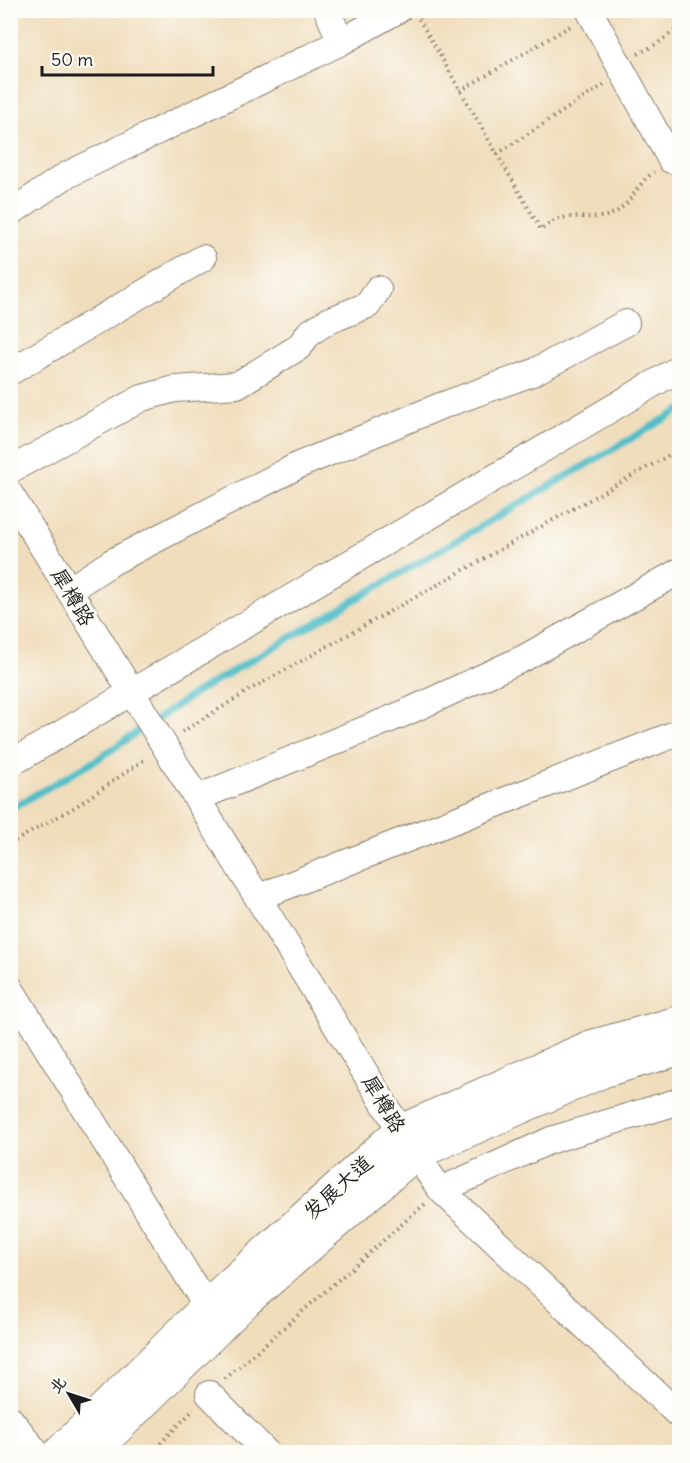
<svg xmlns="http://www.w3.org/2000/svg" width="690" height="1463" font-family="Delius,'LXGW WenKai TC',sans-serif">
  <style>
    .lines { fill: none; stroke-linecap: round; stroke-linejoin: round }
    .stream { stroke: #50bec8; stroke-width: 7 }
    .minor-casing { stroke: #867c6c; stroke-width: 28 }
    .major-casing { stroke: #867c6c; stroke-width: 34 }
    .path { stroke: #867c6c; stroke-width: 4; stroke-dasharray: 1.5 4.5; stroke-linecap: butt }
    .minor { stroke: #fff; stroke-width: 26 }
    .major { stroke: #fff; stroke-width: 32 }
    .labels { text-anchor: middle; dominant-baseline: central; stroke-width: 6; stroke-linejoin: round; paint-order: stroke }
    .street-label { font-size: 21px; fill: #1c1c1c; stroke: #fdfcf7 }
  </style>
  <rect width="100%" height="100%" fill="#fdfcf7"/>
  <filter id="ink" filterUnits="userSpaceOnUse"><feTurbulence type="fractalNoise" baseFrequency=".0167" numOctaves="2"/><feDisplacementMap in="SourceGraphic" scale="12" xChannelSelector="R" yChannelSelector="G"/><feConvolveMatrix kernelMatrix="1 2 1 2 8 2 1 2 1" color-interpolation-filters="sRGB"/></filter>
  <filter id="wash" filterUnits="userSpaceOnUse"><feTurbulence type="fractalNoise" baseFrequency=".008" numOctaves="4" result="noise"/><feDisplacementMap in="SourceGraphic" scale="24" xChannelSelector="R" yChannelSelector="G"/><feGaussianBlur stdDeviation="1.35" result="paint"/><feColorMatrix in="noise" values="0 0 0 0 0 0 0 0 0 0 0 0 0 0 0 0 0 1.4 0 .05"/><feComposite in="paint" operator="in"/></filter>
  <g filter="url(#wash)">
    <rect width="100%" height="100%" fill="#f0ddbc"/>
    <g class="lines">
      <!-- stream -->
      <path class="stream" d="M156 720 195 693 680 410
        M10 809 98 759 146 726"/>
    </g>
  </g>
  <g filter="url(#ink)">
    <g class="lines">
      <!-- minor casing -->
      <g class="minor-casing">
        <path id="minor" d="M327 10 341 42
          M589 10 671 160
          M10 213 65 176 341 42 398 10
          M10 372 203 258
          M10 470 142 398 175 389 237 385 299 347 309 333 328 321 368 305 378 289
          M10 494 415 1154 441 1190 680 1416
          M69 590 112 562 299 465 438 407 532 373 626 323
          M10 764 680 368
          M197 798 405 713 524 658 680 571
          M259 897 680 732
          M10 988 207 1307
          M441 1190 551 1140 680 1101
          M209 1394 266 1452
          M10 1419 36 1452"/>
      </g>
      <!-- major casing -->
      <g class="major-casing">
        <path id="major" d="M60 1452 227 1287 400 1131 589 1047 680 1022
          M93 1452 246 1301 415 1154 604 1071 680 1049"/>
      </g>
      <!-- path -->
      <path class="path" d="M419 19 541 230C545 227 551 222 556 220 575 212 597 223 616 212 633 202 637 183 654 172
        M638 54 658 43 680 27
        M460 91 572 25
        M497 154 605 84
        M182 732 253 688 680 449
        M10 844 75 807 147 758
        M225 1379 425 1204
        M152 1452 194 1409"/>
      <!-- minor -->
      <use href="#minor" class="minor"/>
      <!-- major -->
      <use href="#major" class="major"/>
    </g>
  </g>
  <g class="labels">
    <!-- street labels -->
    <g class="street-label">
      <text transform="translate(73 597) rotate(59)">犀樽路</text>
      <text transform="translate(384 1104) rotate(59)">犀樽路</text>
      <text transform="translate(338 1187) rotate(-42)">发展大道</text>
    </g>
  </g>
  <!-- margin -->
  <rect width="690" height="1463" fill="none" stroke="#fdfcf7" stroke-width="36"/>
  <!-- north arrow -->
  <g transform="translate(69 1394) rotate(309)" stroke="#fdfcf7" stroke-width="4.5" paint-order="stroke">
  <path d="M0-4.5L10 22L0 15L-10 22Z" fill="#1c1c1c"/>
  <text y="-9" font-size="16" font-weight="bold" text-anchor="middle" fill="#1c1c1c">北</text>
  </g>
  <!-- scale -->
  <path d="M42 66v9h171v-9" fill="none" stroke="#1c1c1c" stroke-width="3"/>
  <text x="51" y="66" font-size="18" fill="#1c1c1c" stroke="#fdfcf7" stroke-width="4.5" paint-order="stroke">50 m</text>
</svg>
